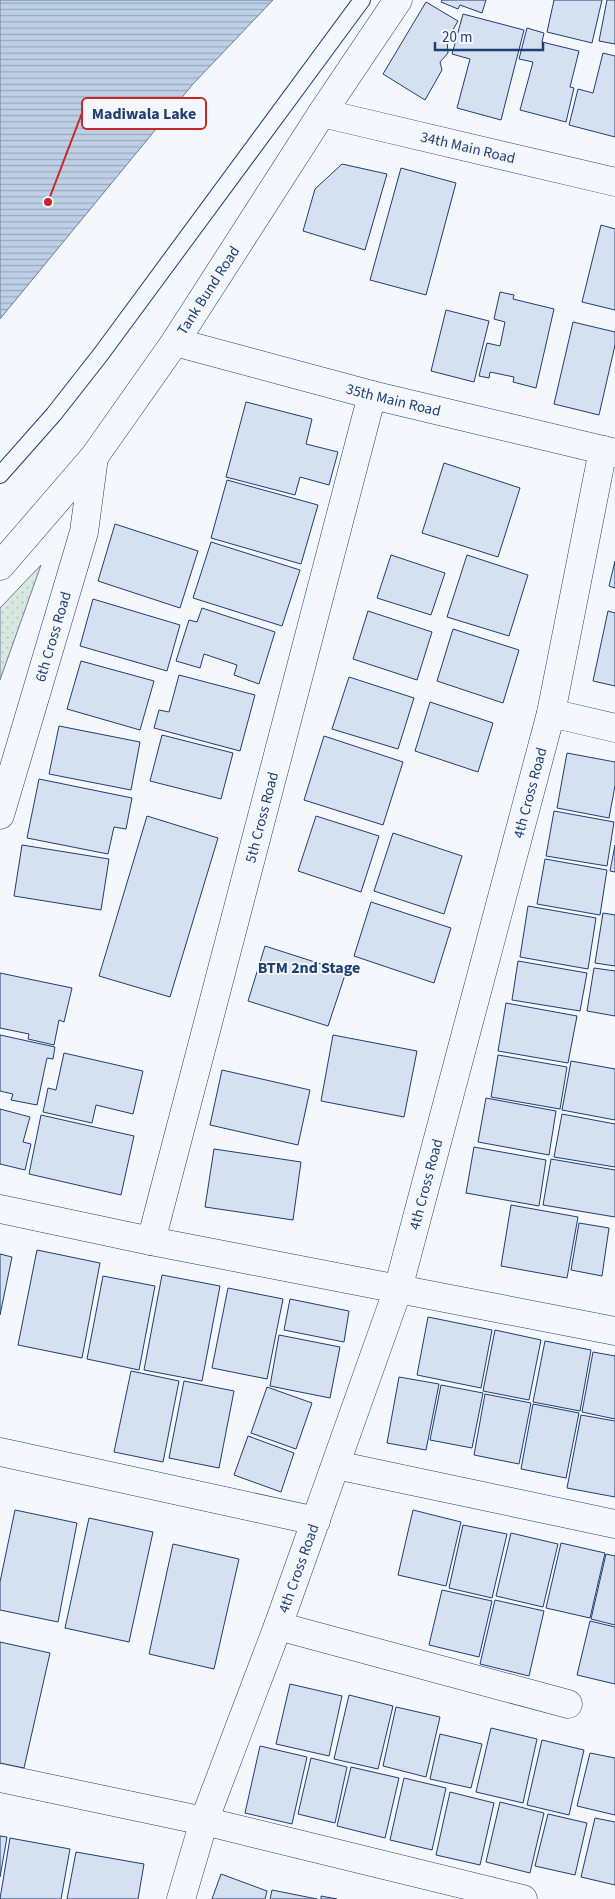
<svg xmlns="http://www.w3.org/2000/svg" width="615" height="1899" font-family="'Source Sans 3',sans-serif">
  <style>
    .green { fill: url(#green-dots); stroke: #687fa3 }
    .water { fill: url(#water-rules); stroke: #687fa3 }
    .building { fill: #d5e0f0; stroke: #1d3f73 }
    .lines { fill: none; stroke-linecap: round; stroke-linejoin: round }
    .service-casing { stroke: #1d3f73; stroke-width: 18 }
    .minor-casing { stroke: #1d3f73; stroke-width: 29 }
    .secondary-casing { stroke: #1d3f73; stroke-width: 29 }
    .service { stroke: #f4f7fb; stroke-width: 16 }
    .minor { stroke: #f4f7fb; stroke-width: 28 }
    .secondary { stroke: #f4f7fb; stroke-width: 28 }
    .labels { text-anchor: middle; dominant-baseline: central; stroke-width: 4; stroke-linejoin: round; paint-order: stroke }
    .street-label { font-size: 15px; fill: #1d3f73; stroke: #f4f7fb }
    .neighbourhood-label { font-size: 16px; font-weight: bold; fill: #1d3f73; stroke: #f4f7fb }
    .leader { fill: none; stroke: #c62828; stroke-width: 2 }
    .callout-dot { fill: #c62828; stroke: #f4f7fb; stroke-width: 2 }
    .callout { fill: #f4f7fb; stroke: #c62828; stroke-width: 2 }
    .callout-label { font-size: 16px; text-anchor: middle; font-weight: bold; fill: #1d3f73 }
  </style>
  <defs>
    <pattern id="green-dots" width="8" height="8" patternUnits="userSpaceOnUse" patternTransform="scale(1.25)"><rect width="8" height="8" fill="#d7e8df"/><path d="M2 2h.1M6 6h.1" fill="none" stroke="#b8c8c3" stroke-width="1.8" stroke-linecap="round"/></pattern>
    <pattern id="water-rules" width="6" height="5" patternUnits="userSpaceOnUse" patternTransform="scale(1.25)"><rect width="6" height="5" fill="#bed0e5"/><path d="M0 2.5h6" fill="none" stroke="#9aaabe"/></pattern>
  </defs>
  <rect width="100%" height="100%" fill="#f4f7fb"/>
  <!-- green -->
  <path class="green" d="M41 565 0 680V608Z"/>
  <!-- water -->
  <path class="water" d="M0 0H273L193 84 0 319Z"/>
  <!-- building -->
  <path class="building" d="M442 0H486L482 13 460 5 458 9 441 2Z
    M554 0H602L592 43 547 32Z
    M607 0H615V44L599 41Z
    M426 2 458 21 447 40 448 53 440 62 442 70 425 100 383 74Z
    M463 14 524 30 501 120 457 108 470 59 452 54Z
    M527 28 544 33 542 42 579 51 570 87 574 88 566 122 520 110 533 62 519 59Z
    M603 53 615 56V137L569 125 578 89 593 93Z
    M342 164 387 174 365 250 303 231 315 189Z
    M401 168 456 183 426 295 370 280Z
    M601 225 615 229V310L582 302Z
    M500 292 514 295 513 299 554 309 536 388 513 382 514 377 490 372 489 378 479 376 487 343 500 346 505 322 494 319Z
    M446 310 489 321 474 382 431 371Z
    M573 322 615 332V345L599 415 554 404Z
    M246 402 312 419 306 444 338 452 329 485 300 477 295 495 226 477Z
    M444 463 520 488 498 557 422 533Z
    M227 480 318 505 301 564 211 538Z
    M115 524 198 551 180 608 98 581Z
    M211 542 300 570 282 626 193 598Z
    M391 555 445 573 431 615 377 598Z
    M467 555 528 575 509 636 447 617Z
    M615 561V588L609 586Z
    M93 599 180 625 167 671 80 646Z
    M202 608 275 632 259 684 234 675 237 665 204 654 200 668 176 661 189 620 197 622Z
    M368 611 432 632 417 680 353 659Z
    M608 611 615 613V686L593 681Z
    M453 629 519 650 503 703 437 681Z
    M81 661 154 681 140 730 67 709Z
    M179 675 255 695 240 751 154 728 159 710 169 712Z
    M349 677 414 698 398 749 332 729Z
    M430 702 493 723 478 772 415 751Z
    M59 726 140 742 131 790 49 774Z
    M162 735 233 753 221 799 150 781Z
    M324 736 403 762 383 825 304 800Z
    M567 753 615 762V786L609 818 557 808Z
    M39 779 132 798 126 829 114 827 108 854 27 838Z
    M554 811 614 822 607 866 546 856Z
    M147 816 218 838 170 997 99 976Z
    M316 816 379 836 361 892 298 871Z
    M393 833 462 856 444 914 374 891Z
    M22 845 109 859 101 910 14 896Z
    M615 845V872L610 871Z
    M545 859 607 870 600 915 537 904Z
    M371 902 451 928 434 983 354 956Z
    M528 906 596 918 588 969 520 957Z
    M603 913 615 915V966L595 963Z
    M265 946 346 972 328 1026 248 1001Z
    M518 961 587 973 580 1011 512 1000Z
    M594 968 615 971V1016L587 1011Z
    M0 973 72 988 64 1022 59 1020 54 1045 28 1039 29 1034 0 1028Z
    M506 1003 577 1016 568 1063 498 1051Z
    M0 1035 55 1047 53 1059 47 1058 37 1105 11 1100 13 1094 0 1091Z
    M333 1035 417 1051 404 1117 321 1101Z
    M64 1053 143 1071 133 1114 96 1105 92 1123 43 1112 48 1088 56 1090Z
    M498 1055 567 1067 560 1109 491 1097Z
    M571 1061 615 1069V1120L562 1110Z
    M222 1070 310 1090 298 1145 210 1125Z
    M486 1098 556 1111 549 1155 478 1142Z
    M0 1109 30 1117 23 1142 31 1144 25 1170 0 1164Z
    M562 1114 615 1124V1167L554 1157Z
    M41 1115 134 1136 121 1195 29 1174Z
    M474 1147 546 1160 539 1206 466 1193Z
    M214 1149 301 1162 293 1220 205 1207Z
    M551 1159 615 1170V1217L543 1205Z
    M511 1205 578 1217 567 1278 501 1266Z
    M579 1223 609 1228 602 1276 571 1270Z
    M37 1250 100 1263 82 1358 18 1345Z
    M0 1254 12 1257 0 1315Z
    M162 1275 220 1286 202 1381 144 1370Z
    M103 1276 155 1286 139 1370 87 1359Z
    M228 1288 283 1299 267 1379 212 1368Z
    M290 1299 349 1311 344 1342 284 1330Z
    M428 1317 492 1330 481 1388 417 1375Z
    M495 1330 541 1340 529 1400 483 1391Z
    M279 1335 340 1347 330 1398 270 1386Z
    M545 1341 591 1350 580 1411 533 1402Z
    M593 1352 615 1356V1419L582 1412Z
    M131 1371 179 1381 163 1462 114 1452Z
    M399 1377 439 1384 426 1450 387 1443Z
    M184 1381 234 1391 219 1468 169 1458Z
    M441 1385 483 1393 472 1448 430 1440Z
    M267 1387 312 1403 296 1449 251 1433Z
    M485 1394 531 1403 519 1464 474 1455Z
    M533 1404 579 1413 566 1478 521 1469Z
    M581 1415 615 1421V1497L567 1488Z
    M248 1436 294 1453 281 1492 234 1475Z
    M15 1510 77 1523 58 1622 0 1610V1582Z
    M413 1510 461 1522 446 1586 398 1575Z
    M89 1518 153 1532 129 1642 65 1628Z
    M463 1525 507 1534 492 1598 449 1588Z
    M511 1533 558 1544 543 1607 496 1596Z
    M561 1543 605 1553 590 1618 546 1608Z
    M173 1544 239 1559 214 1669 149 1654Z
    M606 1554 615 1556V1625L591 1619Z
    M442 1590 492 1601 479 1657 429 1645Z
    M495 1600 544 1611 529 1676 480 1664Z
    M590 1621 615 1627V1684L577 1675Z
    M0 1642 50 1653 24 1768 0 1763Z
    M290 1684 342 1696 329 1756 276 1744Z
    M349 1695 393 1706 378 1769 334 1759Z
    M396 1707 440 1717 426 1777 383 1766Z
    M491 1728 537 1739 523 1803 476 1792Z
    M440 1734 482 1744 471 1788 430 1779Z
    M542 1740 584 1750 569 1815 527 1805Z
    M260 1746 307 1757 292 1824 245 1813Z
    M590 1753 615 1758V1815L577 1806Z
    M311 1758 347 1767 335 1823 298 1814Z
    M351 1767 399 1778 385 1838 337 1826Z
    M404 1778 446 1788 432 1850 390 1840Z
    M450 1792 494 1803 480 1865 436 1855Z
    M500 1802 544 1813 530 1873 486 1862Z
    M548 1814 587 1823 575 1875 535 1866Z
    M595 1818 615 1822V1885L581 1877Z
    M0 1836 7 1837 0 1877Z
    M10 1838 70 1849 61 1899H0Z
    M76 1852 144 1864 138 1899H67Z
    M221 1874 267 1891 265 1899H212Z
    M272 1890 317 1899H270Z
    M321 1896 337 1899H321Z"/>
  <g class="lines">
    <!-- service casing -->
    <g class="service-casing">
      <path id="service" d="M0 475 54 414 101 354 362 0"/>
    </g>
    <!-- minor casing -->
    <g class="minor-casing">
      <g id="minor">
        <path id="s1" d="M322 113 615 182"/>
        <path id="s2" d="M175 342 372 395 615 453"/>
        <path d="M551 713 615 728"/>
        <path id="s3" d="M0 815 84 532 94 457"/>
        <path d="M0 1209 151 1241 615 1331"/>
        <path id="s4" d="M151 1241 372 395"/>
        <path d="M0 1452 316 1521"/>
        <path d="M336 1465 615 1524"/>
        <path d="M278 1626 568 1704"/>
        <path d="M0 1778 204 1821 523 1899"/>
        <path id="s5" d="M181 1899 204 1821 278 1626 398 1289 551 713 603 450"/>
      </g>
    </g>
    <!-- secondary casing -->
    <g class="secondary-casing">
      <g id="secondary">
        <path id="s6" d="M0 566 94 457 175 342 322 113 398 0"/>
      </g>
    </g>
    <!-- service -->
    <use href="#service" class="service"/>
    <!-- minor -->
    <use href="#minor" class="minor"/>
    <!-- secondary -->
    <use href="#secondary" class="secondary"/>
  </g>
  <g class="labels">
    <!-- street labels -->
    <g class="street-label">
      <text stroke="none"><textPath href="#s1" startOffset="150">34th Main Road</textPath></text>
      <text stroke="none"><textPath href="#s6" startOffset="346">Tank Bund Road</textPath></text>
      <text stroke="none"><textPath href="#s2" startOffset="226">35th Main Road</textPath></text>
      <text stroke="none"><textPath href="#s3" startOffset="186">6th Cross Road</textPath></text>
      <text stroke="none"><textPath href="#s5" startOffset="1161">4th Cross Road</textPath></text>
      <text stroke="none"><textPath href="#s4" startOffset="438">5th Cross Road</textPath></text>
      <text stroke="none"><textPath href="#s5" startOffset="756">4th Cross Road</textPath></text>
      <text stroke="none"><textPath href="#s5" startOffset="351">4th Cross Road</textPath></text>
    </g>
    <!-- neighbourhood labels -->
    <g class="neighbourhood-label">
      <text x="309" y="968">BTM 2nd Stage</text>
    </g>
  </g>
  <!-- callouts -->
  <path class="leader" d="M48 202L82 113"/>
  <circle class="callout-dot" cx="48" cy="202" r="5"/>
  <rect class="callout" x="82" y="98" width="124" height="31" rx="5"/>
  <g class="callout-label">
    <text x="144" y="119">Madiwala Lake</text>
  </g>
  <!-- scale -->
  <path d="M435 42v8h108v-8" fill="none" stroke="#1d3f73" stroke-width="2.5"/>
  <text x="442" y="42" font-size="15" fill="#1d3f73" stroke="#f4f7fb" stroke-width="4" paint-order="stroke">20 m</text>
</svg>
